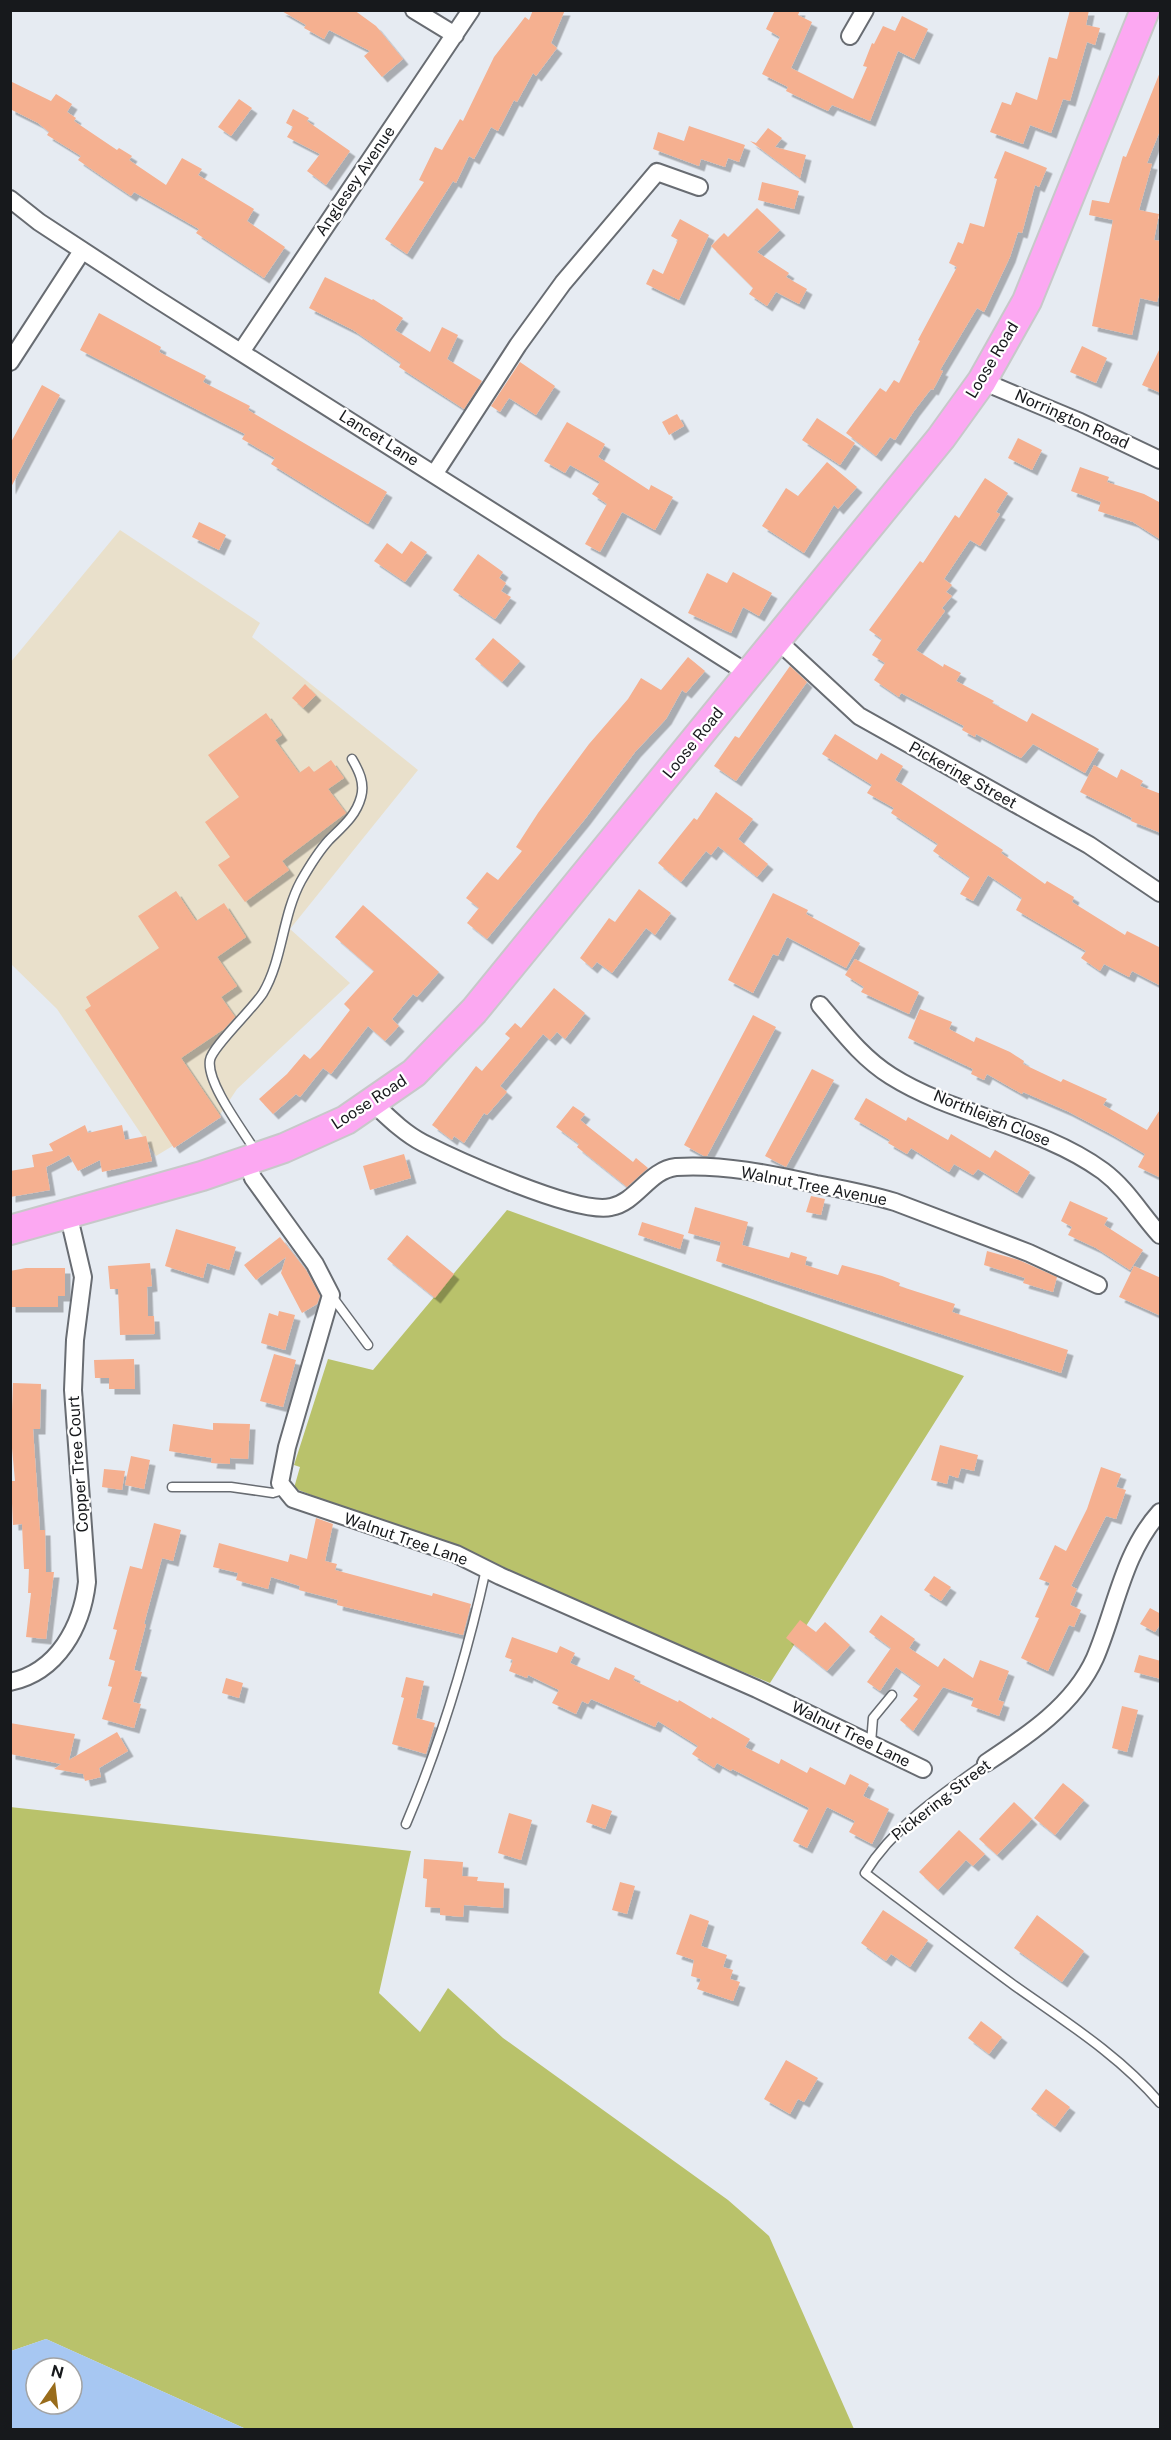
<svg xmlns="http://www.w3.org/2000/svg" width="1171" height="2440" font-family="'Public Sans',sans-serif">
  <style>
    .education { fill: #e9e0cb }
    .green { fill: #b9c26b }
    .water { fill: #a7c7f2; fill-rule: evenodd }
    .building { fill: #f5b090; filter: url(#shadow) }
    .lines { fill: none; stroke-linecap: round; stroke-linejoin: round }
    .service-casing { stroke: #686c72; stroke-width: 11 }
    .minor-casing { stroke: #686c72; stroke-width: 20 }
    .trunk-casing { stroke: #c7c8c9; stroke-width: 32 }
    .service { stroke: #fff; stroke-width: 8 }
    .minor { stroke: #fff; stroke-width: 16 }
    .trunk { stroke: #fca8f2; stroke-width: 28 }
    .labels { text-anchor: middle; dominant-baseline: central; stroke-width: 4.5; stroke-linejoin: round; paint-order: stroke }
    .street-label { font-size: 16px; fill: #17191c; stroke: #fff }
  </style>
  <defs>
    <filter id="shadow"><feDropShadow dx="5.5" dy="5.5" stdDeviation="0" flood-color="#0004"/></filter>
  </defs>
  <rect width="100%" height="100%" fill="#e6ebf2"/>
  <!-- education -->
  <path class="education" d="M120 530 260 623 252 637 418 770 290 929 350 983 237 1089 217 1119 156 1156 57 1009 11 964 10 663Z"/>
  <!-- green -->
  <path class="green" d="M507 1210 964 1376 770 1683 294 1488 300 1467 294 1465 328 1359 373 1370Z
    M10 1807 411 1851 379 1993 420 2032 448 1988 503 2038 728 2200 769 2236 854 2429H246L46 2339 11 2351Z"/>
  <!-- water -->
  <path class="water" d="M46 2339 246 2429H11V2351ZM36 2368H72V2404H36Z"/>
  <!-- building -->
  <path class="building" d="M280 10H354L376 26 403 59 382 77 364 56 370 51 329 30 324 39 304 28 306 25Z
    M533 10H565L551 43 557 48 536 76 533 73 517 102 514 100 498 131 491 127 474 159 469 156 456 183 453 181 407 254 385 239 424 182 419 180 435 147 442 150 460 119 463 121 494 57 525 17 529 20Z
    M775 10H800L798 15 812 22 791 68 853 99 867 67 863 66 872 43 874 44 883 26 895 31 902 16 928 29 914 59 898 51 870 121 832 105 828 111 786 91 788 87 762 74 780 37 766 29Z
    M1070 10H1089L1086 25 1100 28 1095 45 1087 42 1070 101 1063 99 1051 133 1030 125 1023 144 990 132 1002 102 1011 105 1016 92 1037 100 1049 57 1057 59Z
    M1160 72 1161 128 1147 163 1152 164 1139 210 1159 214 1154 240 1161 241V287L1157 302 1140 298 1132 335 1092 326 1113 220 1089 215 1092 200 1109 203 1123 156 1126 157Z
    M10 81 51 101 56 94 72 104 67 112 76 118 74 121 117 150 119 148 132 156 129 160 166 185 182 158 202 169 198 175 254 209 247 221 285 247 264 278 196 233 199 229 134 192 131 196 94 171 78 160 81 156 47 135 49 132 38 123 10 109Z
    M239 99 252 108 231 136 218 127Z
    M293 109 309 118 307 121 350 151 326 185 307 171 320 154 287 137 293 127 286 123Z
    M689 126 745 145 739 162 728 158 725 167 701 159 699 166 653 149 658 132 684 141Z
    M768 128 782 138 775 147 806 155 800 178 750 141 756 143Z
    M1005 151 1047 168 1039 187 1035 185 1022 233 1018 232 1010 257 984 312 977 308 940 370 943 371 933 390 931 389 914 411 895 440 890 437 876 456 846 433 880 388 886 392 894 380 899 383 920 341 918 340 957 267 949 263 958 242 963 244 970 223 984 227 997 179 994 178Z
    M762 182 799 191 794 209 758 200Z
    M757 208 780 230 757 252 789 273 786 277 807 289 799 304 776 292 767 306 749 294 753 288 711 246 724 233 728 237Z
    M680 219 709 235 679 300 646 284 653 269 663 274 678 240 671 236Z
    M325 277 372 300 373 299 403 318 395 330 430 352 442 327 458 335 447 359 482 381 464 409 399 367 401 363 353 330 309 308Z
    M99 313 161 347 159 352 206 376 203 382 250 406 248 410 387 492 368 524 271 464 275 458 242 439 245 434 80 350Z
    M1082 346 1107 358 1096 383 1070 372Z
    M1161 346V393L1142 385Z
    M520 362 555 386 536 415 509 398 500 412 491 406Z
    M42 385 60 395 10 489V444Z
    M677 414 684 426 669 435 662 422Z
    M817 418 855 443 840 465 802 440Z
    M567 422 605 444 598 457 649 490 651 485 673 497 655 530 622 512 600 552 585 544 607 504 592 494 600 482 570 465 565 473 544 461Z
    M1018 438 1042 450 1032 470 1008 458Z
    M827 462 857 487 838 509 834 505 804 553 762 526 786 488 798 496Z
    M1080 467 1109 477 1107 482 1144 494 1161 503V540L1133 522 1098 511 1101 502 1071 491Z
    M985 478 1008 493 996 512 1000 514 980 546 970 540 944 579 952 585 946 592 952 596 942 608 945 611 916 650 943 667 944 664 961 673 956 681 994 701 992 703 1027 722 1032 713 1099 749 1085 773 1033 744 1021 758 976 734 975 737 962 730 964 726 901 693 899 697 874 680 885 663 872 655 882 639 869 630 920 561 923 563 955 515 959 518Z
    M199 522 226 535 219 550 192 537Z
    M411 541 427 552 405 582 374 561 387 543 402 554Z
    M478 554 503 572 499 578 506 583 501 591 511 597 495 619 453 590Z
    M733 572 772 593 759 616 743 607 731 633 688 613 707 573 727 583Z
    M493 638 520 661 502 682 475 659Z
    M688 657 705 671 686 693 682 690 666 719 635 752 585 819 487 939 467 923 479 908 466 898 487 872 498 880 522 851 516 847 538 813 589 744 628 699 641 678 661 690Z
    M790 666 807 682 736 781 714 766 735 736 739 738Z
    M305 684 316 695 303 708 292 698Z
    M266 713 282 735 275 740 299 773 309 766 314 772 331 760 344 778 328 789 346 813 282 861 289 870 245 902 218 865 230 857 205 822 239 797 208 755Z
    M835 734 877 760 881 753 903 766 895 780 1003 850 1001 853 1045 884 1047 881 1074 897 1072 902 1125 935 1127 931 1161 948V986L1132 971 1129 977 1104 964 1100 971 1081 958 1086 951 1016 910 1022 898 988 875 973 901 960 894 970 877 933 851 938 844 891 813 894 808 867 793 872 785 822 754Z
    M1094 765 1117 778 1121 769 1143 781 1140 786 1161 794V833L1131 821 1132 818 1080 792Z
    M716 792 753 819 738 839 768 864 757 877 718 846 711 855 706 851 681 882 658 863 694 818 697 820Z
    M639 889 671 913 655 935 646 928 612 973 597 962 592 968 580 958 609 918 615 922Z
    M176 891 196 921 224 903 246 937 217 957 237 986 221 997 235 1017 224 1029 181 1058 221 1117 174 1148 85 1010 91 1006 86 997 159 948 138 916Z
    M773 893 808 910 806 914 860 943 846 968 787 937 778 956 773 954 753 993 728 980Z
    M363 905 439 972 417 997 413 994 392 1019 399 1026 385 1041 368 1026 331 1074 323 1068 300 1097 296 1094 273 1114 259 1099 287 1074 304 1054 310 1059 320 1049 350 1010 344 1004 374 971 335 937Z
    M855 959 919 992 909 1014 861 992 864 987 845 975Z
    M554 988 585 1013 565 1039 557 1032 550 1040 543 1034 500 1086 507 1092 487 1115 484 1113 464 1143 454 1136 452 1140 432 1125 476 1066 482 1071 510 1038 505 1034 515 1023 521 1028Z
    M920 1009 952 1022 949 1029 974 1042 976 1037 1010 1052 1024 1061 1023 1064 1061 1082 1063 1079 1107 1099 1103 1105 1147 1130 1161 1108V1178L1138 1167 1145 1154 1109 1133 1067 1111 1023 1092 1022 1094 987 1074 984 1080 971 1074 973 1069 908 1038Z
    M753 1015 776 1027 707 1156H704L684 1145Z
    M812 1069 834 1080 786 1167 765 1156Z
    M866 1098 906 1121 908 1117 948 1140 951 1134 990 1158 995 1150 1030 1172 1017 1193 978 1169 973 1175 954 1164 949 1172 911 1148 907 1154 888 1143 890 1140 854 1119Z
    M573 1106 585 1114 580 1120 633 1162 636 1158 648 1168 627 1187 577 1147 579 1144 556 1127Z
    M85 1125 88 1133 122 1125 125 1140 146 1136 152 1161 102 1172 100 1160 78 1171 69 1155 46 1167 50 1190 10 1197V1171L34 1167 32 1155 53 1151 49 1144Z
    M404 1154 411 1178 370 1190 363 1166Z
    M811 1196 825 1199 821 1215 806 1212Z
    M1070 1201 1108 1218 1104 1225 1143 1250 1130 1270 1096 1248 1068 1235 1072 1227 1061 1221Z
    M695 1207 748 1222 742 1245 789 1258 791 1252 807 1257 805 1265 838 1275 842 1265 882 1276 900 1283 899 1286 955 1304 952 1312 1068 1350 1061 1373 716 1261 721 1242 688 1233Z
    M642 1222 684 1235 680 1249 638 1235Z
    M176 1229 236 1247 229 1270 207 1263 203 1278 165 1266Z
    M407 1235 454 1274 435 1298 387 1259Z
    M280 1237 306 1270 320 1296 317 1304 302 1313 281 1273 286 1257 256 1280 244 1265Z
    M987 1251 1019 1260 1057 1277 1053 1292 1023 1283 1025 1278 984 1265Z
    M150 1263 152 1286 147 1287 148 1316H154L155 1334 120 1335 118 1289H110L108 1266Z
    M1134 1266 1161 1278V1316L1119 1297Z
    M26 1268H65V1296H58V1307H10V1271Z
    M279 1311 295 1315 285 1350 261 1343 269 1313 278 1316Z
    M274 1354 296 1360 283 1407 260 1401Z
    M134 1359 135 1389H109V1378H95L94 1360Z
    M13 1383 41 1384 40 1429H33L40 1530H45L46 1572H54L46 1639 26 1637 31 1593H28L29 1569H24L22 1524 13 1525 11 1481H15L11 1437Z
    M213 1423 250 1424 248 1459 230 1458V1464L211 1463 212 1458 169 1451 173 1424 213 1430Z
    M940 1445 978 1455 974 1471 961 1468 958 1478 949 1475 947 1484 931 1480Z
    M131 1456 150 1460 144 1489 125 1485Z
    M1101 1467 1121 1474 1116 1487 1126 1490 1116 1519 1106 1516 1071 1586 1077 1589 1070 1605 1081 1610 1074 1627 1069 1625 1048 1671 1021 1658 1039 1618 1035 1617 1050 1583 1039 1579 1055 1545 1066 1551 1087 1509Z
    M104 1469 125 1471 122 1490 102 1487Z
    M316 1518 333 1524 325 1561 337 1564 335 1570 432 1596 433 1593 471 1604 463 1635 337 1605 338 1600 299 1590 300 1586 271 1577 268 1589 236 1580 238 1573 213 1567 219 1543 288 1562 290 1554 307 1559Z
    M154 1523 181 1530 173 1561 162 1558 144 1624H146L134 1670 142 1672 133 1702 141 1704 134 1728 102 1719 112 1687 108 1686 115 1661 109 1659 117 1630 113 1629 130 1566 142 1569Z
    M934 1576 951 1587 941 1601 924 1590Z
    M1150 1608 1161 1614V1623L1155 1632 1140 1624Z
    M881 1615 915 1639 909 1648 938 1667 944 1658 973 1678 980 1660 1009 1671 998 1700 1004 1702 999 1716 971 1706 974 1698 943 1687 913 1731 900 1720 918 1699 913 1696 921 1685 896 1667 880 1691 867 1682 891 1648 869 1632Z
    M800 1620 816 1632 825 1622 850 1645 827 1671 786 1638Z
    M512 1637 557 1653 560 1646 575 1653 570 1663 609 1680 615 1667 635 1676 633 1680 678 1702 679 1700 711 1719 712 1717 750 1739 745 1747 779 1764 781 1759 807 1773 810 1767 845 1785 850 1774 869 1784 863 1796 889 1809 872 1844 849 1832 855 1821 827 1807 807 1848 793 1841 809 1808 732 1769 731 1771 717 1763 714 1768 692 1754 698 1746 658 1721 655 1727 591 1699 588 1704 582 1701 576 1714 552 1703 559 1690 528 1675 527 1678 509 1671 513 1660 505 1657Z
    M1139 1655 1161 1661V1679L1134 1672Z
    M406 1677 424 1681 416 1718 435 1723 426 1754 392 1744 404 1698 401 1697Z
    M226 1678 243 1683 239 1698 222 1693Z
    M1122 1706 1138 1710 1127 1752 1112 1748Z
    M10 1723 75 1734 69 1760 117 1732 128 1751 99 1768 101 1777 85 1781 83 1774 54 1769 61 1764 10 1754Z
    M1063 1783 1084 1800 1055 1835 1034 1818Z
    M1014 1802 1032 1819 997 1855 979 1839Z
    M592 1804 612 1811 605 1829 586 1822Z
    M509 1813 532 1820 521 1860 498 1853Z
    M959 1830 985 1854 973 1866 966 1860 938 1890 919 1872Z
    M424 1859 463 1862 462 1876 478 1877 477 1881 504 1883 503 1908 464 1905 463 1917 440 1915V1908L425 1907 427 1879 423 1878Z
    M620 1882 635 1886 627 1914 612 1910Z
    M883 1910 928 1940 910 1967 891 1954 886 1961 861 1943Z
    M690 1914 709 1921 701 1946 727 1955 723 1967 733 1970 730 1979 740 1982 733 2001 697 1989 701 1979 691 1976 694 1960 676 1954Z
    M1037 1915 1084 1951 1062 1982 1014 1948Z
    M981 2021 1002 2037 989 2054 968 2038Z
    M786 2060 818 2078 804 2102 798 2099 790 2114 764 2099Z
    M1046 2089 1070 2107 1055 2127 1031 2109Z"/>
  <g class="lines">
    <!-- service casing -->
    <g class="service-casing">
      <path id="service" d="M256 1152C244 1132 206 1083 210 1060 212 1047 252 1010 263 993 283 959 282 916 301 881 309 867 318 852 329 840 342 827 356 816 361 797 365 783 359 771 352 759
        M331 1295 368 1345
        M172 1487H231L273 1493 283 1490
        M871 1743 873 1718 892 1695
        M986 1763C942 1794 894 1826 865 1873 915 1911 964 1949 1015 1986 1066 2022 1120 2056 1160 2103
        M406 1824C441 1742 467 1655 486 1569"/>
    </g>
    <!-- minor casing -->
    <g class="minor-casing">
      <path id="minor" d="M414 10 455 35
        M850 36 865 10
        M10 199 39 222 152 296 749 674
        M241 352 471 10
        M10 362 82 251
        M982 381 1080 422 1160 460
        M435 473 518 345 563 283 657 172 699 187
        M777 640 859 716 1089 845 1160 893
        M820 1005C842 1031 862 1058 891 1076 956 1117 1038 1124 1103 1171 1127 1189 1140 1213 1160 1235
        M373 1103C389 1118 404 1133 423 1143 457 1160 577 1215 611 1207 637 1202 649 1170 676 1167 723 1164 770 1174 816 1184 842 1189 869 1194 895 1202L1029 1253 1098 1285
        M247 1162 253 1178 315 1264 331 1295 287 1447 280 1483 293 1499 456 1554 500 1576 757 1689 923 1769
        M10 1682C58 1672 82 1626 87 1582L73 1390 75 1340 83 1277 68 1213
        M986 1763C1027 1736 1074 1705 1095 1658 1116 1609 1123 1553 1160 1512"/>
    </g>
    <!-- trunk casing -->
    <g class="trunk-casing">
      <path id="trunk" d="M10 1230 202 1176 284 1148 346 1120 414 1073 474 1011 941 438 982 381 1027 301 1145 10"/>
    </g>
    <!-- service -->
    <use href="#service" class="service"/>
    <!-- minor -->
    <use href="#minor" class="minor"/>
    <!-- trunk -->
    <use href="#trunk" class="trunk"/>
  </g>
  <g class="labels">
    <!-- street labels -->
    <g class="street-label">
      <text transform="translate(355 181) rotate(-56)">Anglesey Avenue</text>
      <text transform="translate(992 360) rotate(-59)">Loose Road</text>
      <text transform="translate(1072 419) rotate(24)">Norrington Road</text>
      <text transform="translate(379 438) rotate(32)">Lancet Lane</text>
      <text transform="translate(693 743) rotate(-51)">Loose Road</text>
      <text transform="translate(963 775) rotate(29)">Pickering Street</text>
      <text transform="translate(369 1102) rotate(-33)">Loose Road</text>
      <text transform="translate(992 1118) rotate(22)">Northleigh Close</text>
      <text transform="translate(814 1186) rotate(11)">Walnut Tree Avenue</text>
      <text transform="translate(78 1464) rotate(-94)">Copper Tree Court</text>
      <text transform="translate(406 1539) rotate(19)">Walnut Tree Lane</text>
      <text transform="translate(851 1734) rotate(26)">Walnut Tree Lane</text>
      <text transform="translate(941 1800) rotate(-38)">Pickering Street</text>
    </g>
  </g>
  <!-- border -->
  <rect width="1171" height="2440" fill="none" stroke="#17191c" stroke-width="24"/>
  <!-- north arrow -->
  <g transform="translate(54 2386) rotate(14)"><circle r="28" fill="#ffffff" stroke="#a2a3a4" stroke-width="1.5"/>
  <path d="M0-4.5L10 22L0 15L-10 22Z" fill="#996c1b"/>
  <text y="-9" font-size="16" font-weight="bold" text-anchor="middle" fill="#17191c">N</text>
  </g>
</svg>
